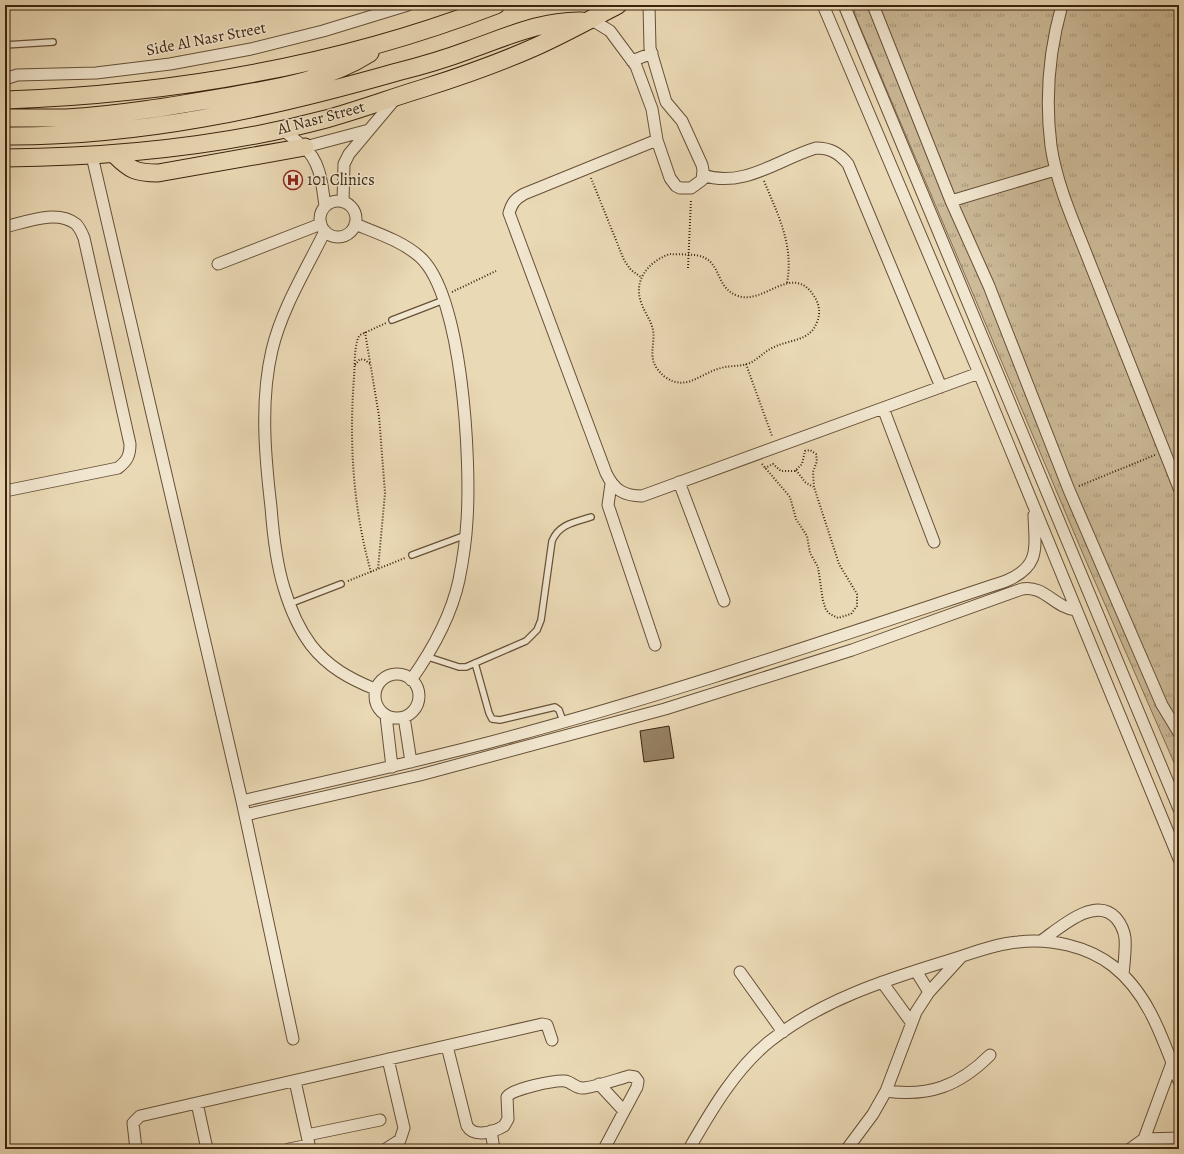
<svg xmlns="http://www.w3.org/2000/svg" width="1184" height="1154" font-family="Alegreya,serif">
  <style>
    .grass { fill: url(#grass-tufts); stroke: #846e52 }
    .building { fill: #968264; stroke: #3b230d }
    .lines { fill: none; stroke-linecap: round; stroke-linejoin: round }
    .service-casing { stroke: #675037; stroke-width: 8 }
    .minor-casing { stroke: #675037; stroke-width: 13 }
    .primary-casing { stroke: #3b230d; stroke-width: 19 }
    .path { stroke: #3b230d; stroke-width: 2; stroke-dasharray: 1 2; stroke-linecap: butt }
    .service { stroke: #f1e6cf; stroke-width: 5.5 }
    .minor { stroke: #f1e6cf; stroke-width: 11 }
    .primary { stroke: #ead9b5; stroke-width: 17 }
    .labels { text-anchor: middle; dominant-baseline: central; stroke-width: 3; stroke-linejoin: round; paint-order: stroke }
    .street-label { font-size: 16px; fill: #3b230d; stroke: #f1e6cf }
    .poi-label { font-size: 16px; fill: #3b230d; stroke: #f1e6cf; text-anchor: start }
  </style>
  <defs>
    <pattern id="grass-tufts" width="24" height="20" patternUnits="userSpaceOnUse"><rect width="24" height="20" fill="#ccba98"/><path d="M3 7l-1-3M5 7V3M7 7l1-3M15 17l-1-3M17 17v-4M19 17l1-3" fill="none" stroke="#a7977a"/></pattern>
  </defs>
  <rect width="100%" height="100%" fill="#ead9b5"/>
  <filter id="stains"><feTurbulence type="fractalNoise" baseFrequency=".005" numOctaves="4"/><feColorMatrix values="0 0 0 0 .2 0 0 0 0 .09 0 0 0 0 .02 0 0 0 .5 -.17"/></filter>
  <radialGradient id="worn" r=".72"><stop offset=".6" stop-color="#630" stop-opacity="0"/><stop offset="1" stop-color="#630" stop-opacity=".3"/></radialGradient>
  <!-- grass -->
  <path class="grass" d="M854 5H1179V774L1086 561 855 15Z"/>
  <!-- building -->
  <path class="building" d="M669 726 674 758 644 762 640 731Z"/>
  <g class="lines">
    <!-- service casing -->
    <g class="service-casing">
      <path id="service" d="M5 45 53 42
        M392 320 444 300
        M412 555 466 535
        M289 604 341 584
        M428 657 459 667H466L526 641 537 630 541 620 552 541C559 524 575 522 591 517
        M475 663 489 713 492 719 500 720 555 707 559 710 563 721"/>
    </g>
    <!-- minor casing -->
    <g class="minor-casing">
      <path id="minor" d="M823 5 979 373 1179 859
        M844 5 1179 809
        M873 5 951 201 989 286 1069 490 1162 705 1179 733
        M1062 5C1049 51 1045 98 1051 146 1057 187 1076 227 1091 266 1120 340 1149 414 1179 488
        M588 21 597 23 610 31 636 66 652 109 657 140 670 178 676 186 680 188H691L702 180 703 170 702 165 682 121 666 102 650 48 649 5
        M632 61 652 53
        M5 79 17 75 96 73 170 64 251 49 323 31 408 5
        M282 129C289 135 297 141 304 147 321 162 322 185 325 206
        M657 140 524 194C515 199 512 203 509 213L606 473C614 490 624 496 642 496L979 373
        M305 147 369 130
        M92 156 242 801 293 1039
        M703 175C743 189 779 159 816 148 830 148 839 153 848 164L941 387
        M951 201 1055 170
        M320 219a18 18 0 1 1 36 0a18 18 0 1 1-36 0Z
        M343 202 344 164 349 154 396 98
        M355 224C377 233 402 241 420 257 463 296 471 462 467 520 466 540 463 560 459 580 451 617 433 649 411 680
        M5 227C26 222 57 209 76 224 79 227 82 233 84 238L130 444C130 456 127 461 118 468L5 491
        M325 231C306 270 282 308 272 350 260 401 265 456 271 507 273 534 276 562 284 588 290 608 299 629 311 645 328 667 350 679 375 689
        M218 264 321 224
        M883 408 934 542
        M679 482 724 601
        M611 484 608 505 655 645
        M375 696a22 22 0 1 1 44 0a22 22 0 1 1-44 0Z
        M386 716 392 767
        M404 717 411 762
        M242 801C324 782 406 764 487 743 662 697 834 638 1006 581 1041 566 1035 548 1034 515
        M245 815 420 775 665 709 852 650 1022 589C1045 585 1053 607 1076 610
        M1041 941C1060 928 1095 895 1116 918 1121 924 1124 930 1125 938 1126 949 1124 963 1123 975
        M916 971 929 992
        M740 972 783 1032
        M882 982 911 1022
        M447 1046 467 1126C474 1138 494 1132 504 1126L508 1119 507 1097C511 1089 555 1080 565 1081 572 1082 576 1089 584 1088 599 1086 615 1080 629 1076L635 1077 638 1081 637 1087 604 1149
        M295 1081 310 1149
        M599 1084 624 1111
        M886 1091C929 1097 959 1086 990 1055
        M197 1103 207 1149
        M491 1131 494 1149
        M307 1135 380 1120
        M1144 1139 1179 1138
        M136 1149 133 1123 140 1116 542 1024 547 1025 552 1040
        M289 1149 309 1145
        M386 1149 400 1140 404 1128 388 1059
        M689 1149C711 1111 735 1069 770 1041 822 1000 885 980 947 961 970 954 994 944 1018 942 1050 938 1087 946 1113 966 1149 994 1163 1040 1179 1081
        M847 1149 873 1114 886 1091 916 1012 929 992 961 957
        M1130 1149 1144 1139 1172 1063"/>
    </g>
    <!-- primary casing -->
    <g class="primary-casing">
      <path id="primary" d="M5 100C173 94 339 66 496 5
        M5 118C25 118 46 118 66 118 119 115 173 106 225 97 276 88 326 81 370 53
        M5 136C140 137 267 109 397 72 421 66 445 59 469 50 506 37 542 20 582 21
        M115 155C130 170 136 173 158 173L305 147
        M5 158C113 157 221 147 326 119 359 110 391 98 424 88 462 76 499 63 535 47 564 34 591 19 618 5"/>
    </g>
    <!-- path -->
    <path class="path" d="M591 178 624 260 631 270 641 277
      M764 181C778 215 794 245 787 283
      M670 254C680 255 696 253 705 258 721 266 717 289 738 296 765 305 792 262 814 296 819 303 821 313 817 322 810 342 789 339 772 348 764 352 758 359 750 363 740 367 731 365 721 368 700 373 687 392 665 377 660 373 656 368 654 363 650 352 655 341 653 330 651 320 644 312 641 302 633 280 649 261 670 254Z
      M688 268 691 199
      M452 292 496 271
      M365 332 379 416 385 493 378 569
      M746 364 772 436
      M355 365 360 359 365 360 370 364
      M762 464 790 497 796 519 807 536 810 553 818 567 823 601 826 610 830 614 838 618 851 614 857 606V594L839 564 814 487 813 472 817 461 816 454 810 450 805 451 802 464 795 471H781L773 464 765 468
      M796 470 805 482 813 487
      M1079 486 1155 455
      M371 572C353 509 349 442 354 377 355 365 354 350 358 338L360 335 386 323
      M348 581 405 558"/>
    <!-- service -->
    <use href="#service" class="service"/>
    <!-- minor -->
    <use href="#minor" class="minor"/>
    <!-- primary -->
    <use href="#primary" class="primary"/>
  </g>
  <!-- icons -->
  <defs>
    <g id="hospital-ring" transform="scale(1)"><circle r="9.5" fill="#f1e6cf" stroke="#8f2418" stroke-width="1.5"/><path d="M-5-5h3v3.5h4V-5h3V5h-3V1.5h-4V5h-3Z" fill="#8f2418"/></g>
  </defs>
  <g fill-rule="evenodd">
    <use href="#hospital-ring" x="293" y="180"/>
  </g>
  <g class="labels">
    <!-- street labels -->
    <g class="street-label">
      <text transform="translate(206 39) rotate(-11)">Side Al Nasr Street</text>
      <text transform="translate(321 118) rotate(-15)">Al Nasr Street</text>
    </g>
    <!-- poi labels -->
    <g class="poi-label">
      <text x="307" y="180">101 Clinics</text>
    </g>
  </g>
  <!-- margin -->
  <rect width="1184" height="1154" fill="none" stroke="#ead9b5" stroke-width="20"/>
  <rect x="6" y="6" width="1172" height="1142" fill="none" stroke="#3b230d" stroke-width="2"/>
  <rect x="10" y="10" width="1164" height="1134" fill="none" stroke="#3b230d"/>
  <rect width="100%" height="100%" filter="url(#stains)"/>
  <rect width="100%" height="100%" fill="url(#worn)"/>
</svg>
